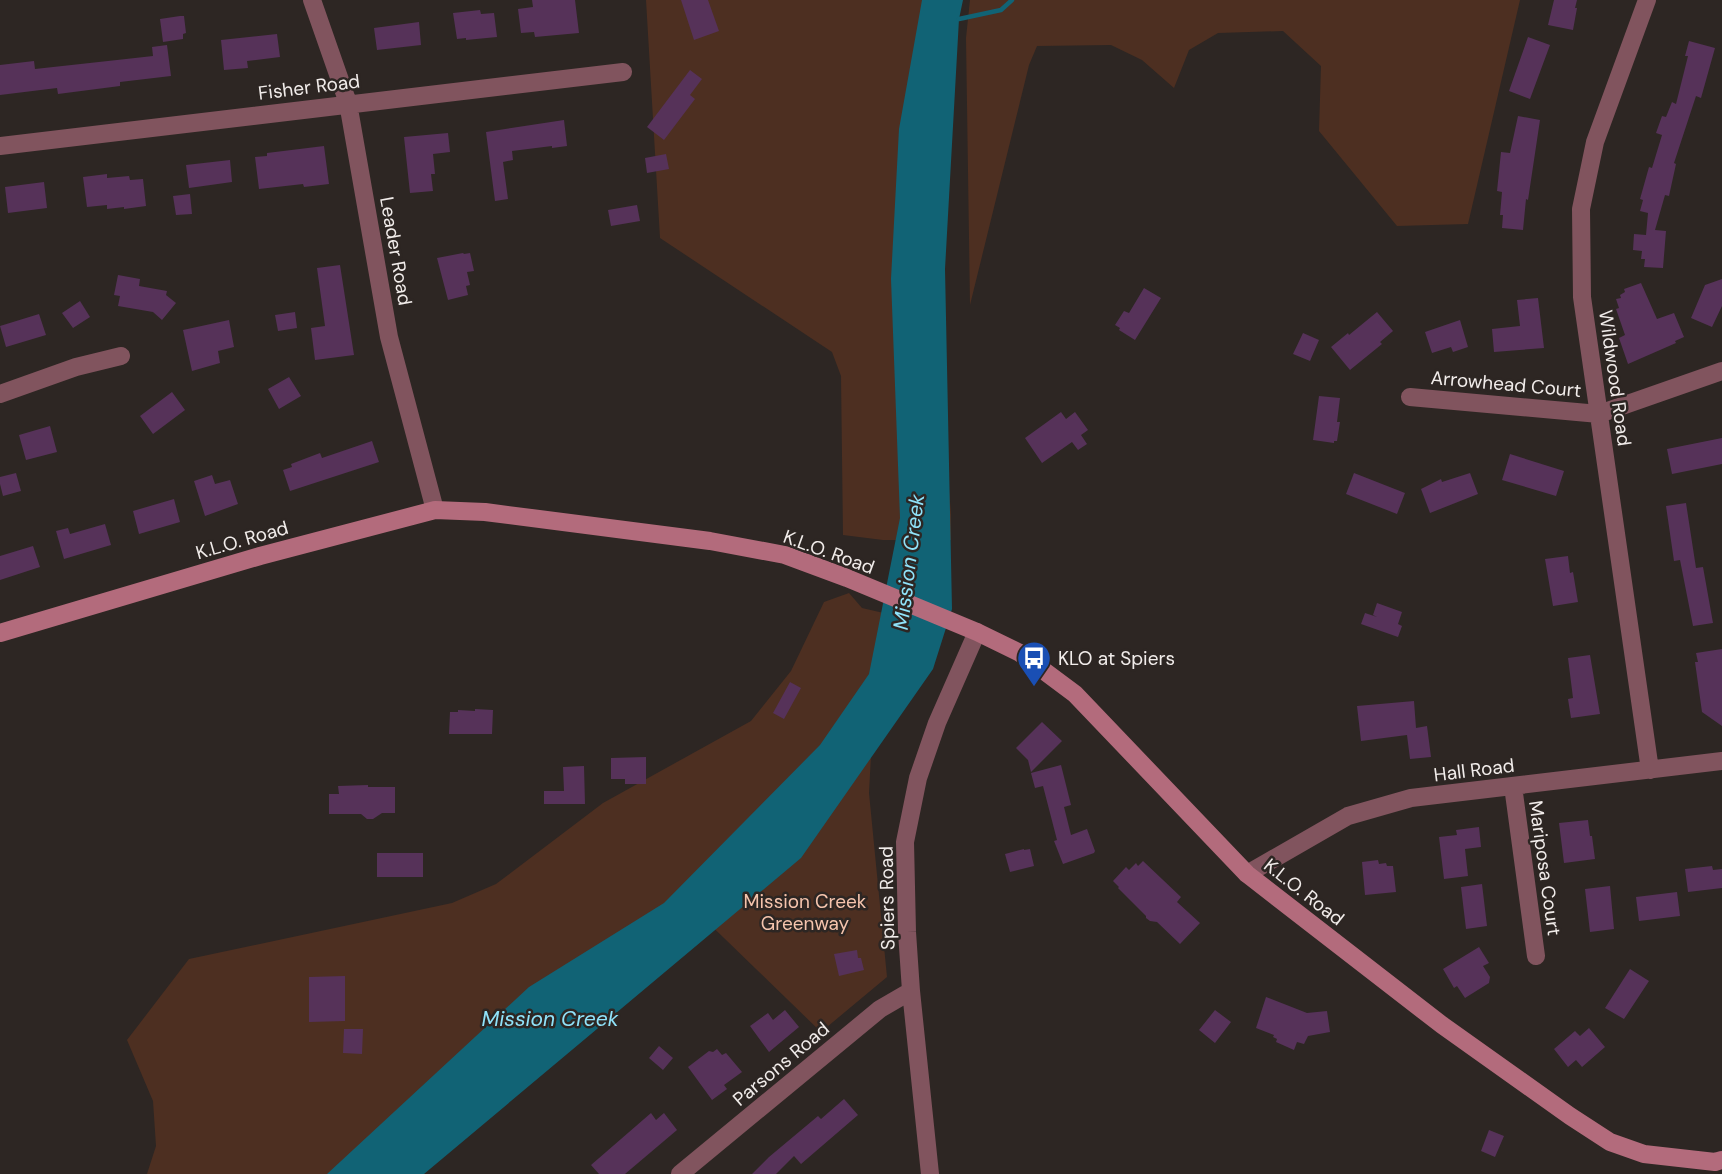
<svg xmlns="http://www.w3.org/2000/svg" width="1722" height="1174" font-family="'DM Sans',sans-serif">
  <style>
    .green { fill: #4d2f21 }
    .water { fill: #116375 }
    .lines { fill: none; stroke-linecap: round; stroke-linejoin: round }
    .stream { stroke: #116375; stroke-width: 4.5 }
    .building { fill: #563259 }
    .minor { stroke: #81545e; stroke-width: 18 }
    .secondary { stroke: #b36b7c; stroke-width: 18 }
    .labels { text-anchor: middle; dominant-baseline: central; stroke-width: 5; stroke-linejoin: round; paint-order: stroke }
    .street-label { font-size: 19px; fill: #f1ecea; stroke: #2d2623 }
    .poi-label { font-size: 19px; fill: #f1ecea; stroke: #2d2623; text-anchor: start }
    .park-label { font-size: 19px; fill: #f5c4ad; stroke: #2d2623 }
    .water-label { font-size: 21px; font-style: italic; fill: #90e3fa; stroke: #2d2623 }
  </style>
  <rect width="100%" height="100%" fill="#2d2623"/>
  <!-- green -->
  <path class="green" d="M646 0H958L947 30 941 387 951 514V540H883L843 535 841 376 832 352 660 238Z
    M970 0H1520L1468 224 1397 226 1319 131 1321 66 1283 31 1218 33 1189 50 1174 88 1142 60 1111 45 1037 46 1029 65 970 305 966 38Z
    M849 593 862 608 918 621 871 755 869 793 887 977 821 1032 692 907 403 1174H147L156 1146 153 1101 127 1040 189 959 452 903 496 884 603 803 751 721 791 671 824 602Z"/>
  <!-- water -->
  <path class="water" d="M922 0H963L959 19 945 269 952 609 933 669 801 858 424 1174H327L529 987 664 903 820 745 869 674 900 518 891 279 899 129Z"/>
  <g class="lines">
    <!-- stream -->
    <path class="stream" d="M959 19 1001 10 1012 0"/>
  </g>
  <!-- building -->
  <path class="building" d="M532 0H575L579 33 535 37 534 32 521 33 518 9 533 7Z
    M681 0H708L719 31 694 40Z
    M1554 0H1577L1575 8H1577L1573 30 1548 25Z
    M480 10 481 14 494 13 497 37 466 40V38L457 39 453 13Z
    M180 16H184L186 33 183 34V39L163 42 160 19Z
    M419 22 421 45 377 50 374 28Z
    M277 34 280 57 247 61 248 68 224 70 221 40Z
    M1528 37 1550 45 1530 99 1509 91Z
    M1689 41 1715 48 1701 98 1696 96 1674 163 1676 164 1669 196 1665 195 1655 230 1666 231 1663 268 1644 267 1645 259H1641L1642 251 1633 250 1634 234 1646 235 1648 213 1640 211 1643 200 1640 199 1649 167 1652 168 1662 135 1656 133 1662 116 1666 117 1672 102 1676 104 1688 56H1685Z
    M167 45 171 76 120 82V86L58 94 57 88 0 95V65L34 61 35 69 117 60 153 56 152 47Z
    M690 70 702 79 690 95 695 99 664 140 647 127Z
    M1518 116 1540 120 1528 200 1526 199 1523 230 1502 228 1503 215H1500L1502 192 1497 191 1501 152 1510 153Z
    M564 120 567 146 552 148V146L512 151 513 160 503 162 508 199 495 201 486 132Z
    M448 133 450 152 433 154 435 174H431L433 191 410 193 404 137Z
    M324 146 329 184 304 187 303 184 259 189 255 157 267 156V153Z
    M666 154 669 169 647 173 645 158Z
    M230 160 232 182 189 188 186 165Z
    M107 174V178L129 176 130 180 143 179 146 206 124 209V207L107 209V205L87 207 83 177Z
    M44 182 47 208 8 213 5 187Z
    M190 194 192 214 176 215 173 196Z
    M637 205 640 221 611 226 608 210Z
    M463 253 464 254 470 253 474 271 467 272 470 285 466 286 468 295 448 300 437 258Z
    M340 265 354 355 315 360 311 328 325 326 317 268Z
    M118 275 140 279 139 286 167 291 166 295 176 303 162 320 153 312 118 306 120 296 114 295Z
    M1722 279V306L1712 327 1691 318 1705 285Z
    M1641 283 1657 319 1674 313 1684 337 1675 341 1676 343 1628 364 1619 338 1625 335 1616 309 1619 308 1616 299 1621 298 1620 295 1625 292 1624 289Z
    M1144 288 1161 298 1135 340 1119 330 1120 328 1115 325 1124 311 1129 313Z
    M1538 298 1544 348 1494 352 1492 329 1520 326 1517 300Z
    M80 301 90 317 73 328 62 313Z
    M295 312 297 328 278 331 275 315Z
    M1377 312 1393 331 1380 342 1382 344 1350 370 1331 347 1348 333 1349 335Z
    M39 314 46 335 6 347 0 326Z
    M229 320 234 347 218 351 220 363 192 371 183 330Z
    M1460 320 1468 347 1453 352 1451 347 1432 353 1425 332Z
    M1303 333 1319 340 1310 361 1293 354Z
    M289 377 301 396 279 409 268 389Z
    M172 392 185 410 153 434 140 416Z
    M1319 396 1340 398 1337 422H1340L1337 441H1334V443L1313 440Z
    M1061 412 1066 419 1075 412 1088 430 1081 435 1087 444 1078 450 1072 442 1042 463 1025 438Z
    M50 426 57 452 26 460 19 435Z
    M1722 438V464L1672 474 1667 449Z
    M372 441 379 462 290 491 283 470 292 467 291 464 320 453 322 458Z
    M1510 454 1564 471 1556 496 1502 480Z
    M16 473 21 491 3 496 0 484V477Z
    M1354 473 1405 493 1397 514 1346 494Z
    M1470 473 1478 494 1430 513 1421 489 1441 479 1442 482Z
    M212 475 215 484 230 480 238 504 205 516 194 481Z
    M174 499 180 522 139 534 133 511Z
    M1686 503 1696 568 1703 567 1713 623 1693 626 1680 560 1674 561 1666 506Z
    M105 524 111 545 64 559 56 531 68 528 70 534Z
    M33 546 40 567 0 580V556Z
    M1568 556 1570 573 1573 572 1578 602 1553 606 1545 559Z
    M1377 603 1402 612 1398 624 1402 626 1398 637 1361 624 1365 613 1377 617 1373 615Z
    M1722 649V726L1702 712 1695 662H1698L1696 653Z
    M1590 655 1600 714 1571 718 1568 699 1573 698 1568 658Z
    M790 682 801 688 784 719 773 713Z
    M1414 701 1416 728 1427 726 1431 757 1410 759 1407 735 1361 741 1357 706Z
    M475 709 493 710 492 734H449L450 712H458V710L475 711Z
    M1042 722 1062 741 1031 772 1028 760 1016 748Z
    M646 757V784H625V779H611V758Z
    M1061 765 1071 805 1064 807 1071 835 1087 829 1095 851 1094 853 1063 864 1054 841 1057 840 1043 786 1035 788 1031 773Z
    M584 766 585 804H544V791H564L563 767Z
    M368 785V787H395V813H382L373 819H367L361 814H329V794H339L338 786Z
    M1588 820 1590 836H1592L1595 859 1564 863 1559 823Z
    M1479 827 1481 847 1465 849 1468 876 1444 879 1439 837 1457 835 1456 830Z
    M1024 849V850L1030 849 1034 866 1010 872 1005 854Z
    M377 853H423V877H377Z
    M1378 860 1379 864 1386 863 1387 866H1393L1396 892 1365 895 1362 862Z
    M1143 861 1181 897 1177 902 1200 923 1180 944 1157 922 1150 921 1146 918V916L1118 888 1119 887 1113 881 1126 867 1129 870 1136 863 1138 866Z
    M1712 866 1713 870 1722 869V888L1688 892 1685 869Z
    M1482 884 1487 926 1466 929 1461 887Z
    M1610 886 1614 929 1590 932 1585 889Z
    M1677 892 1680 916 1639 921 1636 897Z
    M1479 947 1489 963 1483 966 1490 977 1489 983 1465 998 1457 986 1454 988 1443 969Z
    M857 950 858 958H861L864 970 839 976 834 954Z
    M1630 969 1649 981 1624 1019 1605 1008Z
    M345 976V1021L309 1022V977Z
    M1266 997 1307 1013 1327 1011 1330 1032 1308 1036 1304 1044 1297 1042 1294 1050 1276 1042 1277 1039 1273 1037 1274 1035 1256 1028Z
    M785 1010 799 1027 769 1052 750 1026 768 1013 773 1020Z
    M1215 1010 1231 1022 1215 1043 1199 1030Z
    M1589 1028 1605 1047 1582 1067 1576 1060 1568 1067 1554 1049 1575 1031 1580 1036Z
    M344 1029H363L362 1054 343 1053Z
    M659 1046 673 1058 663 1070 649 1058Z
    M717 1049 722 1055 726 1053 742 1072 724 1085 727 1089 712 1100 688 1067 709 1051 713 1052Z
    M844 1099 858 1115 801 1164 794 1156 776 1174H752L769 1157 818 1116 821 1119Z
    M651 1113 656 1120 664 1113 677 1130 625 1174H599L591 1165Z
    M1489 1130 1504 1136 1495 1157 1481 1151Z"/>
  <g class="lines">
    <!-- minor -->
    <path class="minor" d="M312 0 348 103 389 337 435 510
      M1647 0 1595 142 1581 209 1582 297 1650 770
      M0 146 623 72
      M0 394 76 367 121 356
      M1410 397 1599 414 1722 371
      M1513 786 1536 956
      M1247 874 1348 816 1411 798 1722 761
      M680 1174 880 1009 911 991
      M930 1174 911 991 907 932 905 842 918 778 937 723 977 632"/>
    <!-- secondary -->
    <path class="secondary" d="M0 633 260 556 435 510 485 512 710 541 785 555 847 578 977 632 1020 653 1075 694 1247 874 1442 1025 1570 1116 1610 1142 1644 1154 1715 1162 1722 1160"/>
  </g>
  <!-- icons -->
  <defs>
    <g id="bus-pin" transform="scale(1.75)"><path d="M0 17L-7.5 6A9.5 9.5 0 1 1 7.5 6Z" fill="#1a4fb4" stroke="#2d2623"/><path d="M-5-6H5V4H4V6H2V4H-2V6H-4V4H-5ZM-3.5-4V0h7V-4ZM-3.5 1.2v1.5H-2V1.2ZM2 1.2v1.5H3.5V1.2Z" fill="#fff"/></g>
  </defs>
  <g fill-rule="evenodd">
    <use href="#bus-pin" x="1034" y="658"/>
  </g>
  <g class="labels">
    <!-- street labels -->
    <g class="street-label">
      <text transform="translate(309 87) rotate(-7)">Fisher Road</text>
      <text transform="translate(396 251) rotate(80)">Leader Road</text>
      <text transform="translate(1615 378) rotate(82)">Wildwood Road</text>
      <text transform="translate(1506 384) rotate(5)">Arrowhead Court</text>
      <text transform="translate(242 540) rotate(-16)">K.L.O. Road</text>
      <text transform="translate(829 552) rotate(20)">K.L.O. Road</text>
      <text transform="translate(1474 770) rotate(-7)">Hall Road</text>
      <text transform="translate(1545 868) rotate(82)">Mariposa Court</text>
      <text transform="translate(1304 892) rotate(38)">K.L.O. Road</text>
      <text transform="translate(887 898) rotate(-91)">Spiers Road</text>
      <text transform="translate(781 1064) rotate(-40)">Parsons Road</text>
    </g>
    <!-- poi labels -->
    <g class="poi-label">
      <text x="1058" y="658">KLO at Spiers</text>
    </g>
    <!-- park labels -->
    <g class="park-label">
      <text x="805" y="901">Mission Creek<tspan x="805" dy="22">Greenway</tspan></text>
    </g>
    <!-- water labels -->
    <g class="water-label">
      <text transform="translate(909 562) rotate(-83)">Mission Creek</text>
      <text x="550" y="1019">Mission Creek</text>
    </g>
  </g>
</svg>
